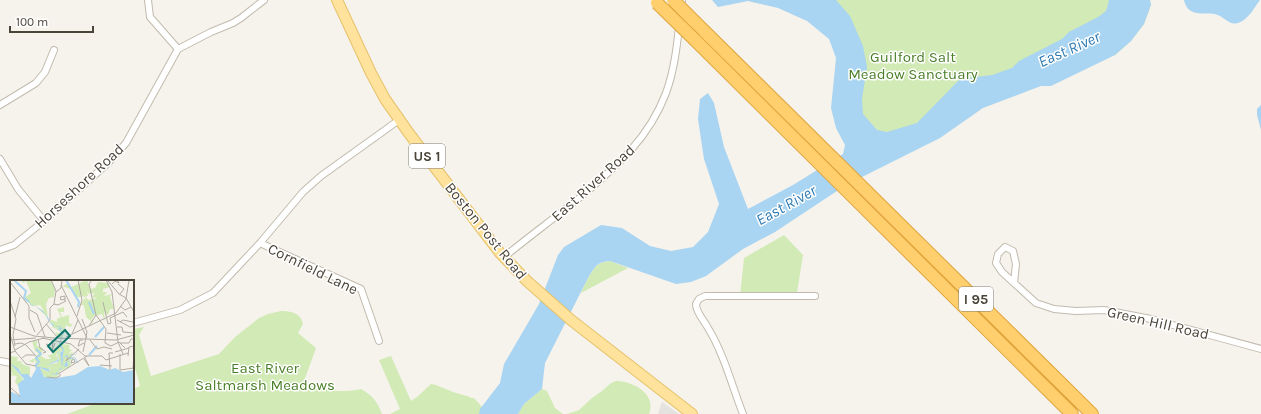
<svg xmlns="http://www.w3.org/2000/svg" width="1261" height="414" font-family="Karla,sans-serif">
  <style>
    .green { fill: #d2eab5 }
    .parking { fill: #e5e3e0 }
    .water { fill: #a9d4f2 }
    .lines { fill: none; stroke-linecap: round; stroke-linejoin: round }
    .street-casing { stroke: #c2bbae; stroke-width: 8 }
    .primary-casing { stroke: #e6c16a; stroke-width: 12 }
    .highway-casing { stroke: #e0a43c; stroke-width: 14 }
    .street { stroke: #fff; stroke-width: 6 }
    .primary { stroke: #ffe39c; stroke-width: 10 }
    .highway { stroke: #ffcf6e; stroke-width: 12 }
    .highway-bridge-casing { stroke: #e0a43c; stroke-width: 14; stroke-linecap: butt }
    .highway-bridge { stroke: #ffcf6e; stroke-width: 12 }
    .labels { text-anchor: middle; dominant-baseline: central; stroke-width: 3; stroke-linejoin: round; paint-order: stroke }
    .shield { fill: #fff; stroke: #817c74; stroke-width: 1 }
    .shield-label { font-size: 14px; font-weight: bold; fill: #4b4439 }
    .park-label { font-size: 15px; fill: #4a7f2a; stroke: #fff }
    .street-label { font-size: 15px; fill: #4b4439; stroke: #fff }
    .water-label { font-size: 16px; font-style: italic; fill: #2e7ab2; stroke: #fff }
    .inset-river { fill: none; stroke: #a9d4f2; stroke-width: 2 }
    .inset-road { fill: none; stroke: #b2ada4; stroke-width: 1 }
    .view { fill: #0f766e; fill-opacity: 0.15; stroke: #0f766e; stroke-width: 2 }
    .inset-edge { fill: none; stroke: #4b4439; stroke-width: 2 }
  </style>
  <rect width="100%" height="100%" fill="#f6f3ec"/>
  <!-- green -->
  <path class="green" d="M746 0H1150L1151 5 1144 24 1131 41 1115 55 1001 88 876 158 833 23 774 4 755 3Z
    M784 235 803 255 796 299 740 296 744 258Z
    M610 261 628 268 581 293C585 284 592 267 601 263 603 262 607 262 610 261Z
    M281 311C291 311 301 313 303 324L298 333 316 348 303 384C324 389 339 394 361 389 373 396 377 401 382 414H67L97 403H133V389L140 386 133 361V329L144 327 139 335 151 376 219 354 235 337 259 318 268 314Z
    M391 356 411 401 417 397 431 384 436 385 453 392 470 397 471 398H474L483 408 481 414H390L400 409 379 360Z
    M616 381C633 381 657 394 649 414H567L579 410 592 398 602 391 611 383Z
    M542 389 547 391 555 408 563 414H518L524 404Z"/>
  <!-- parking -->
  <path class="parking" d="M662 402 665 404 679 414H659L658 413Z"/>
  <!-- water -->
  <path class="water" d="M712 0H836L850 16 863 46 867 67 862 99 863 114 877 130 887 132 917 123 960 79 992 75 1012 68 1019 61 1062 39 1069 32 1098 17 1106 11 1109 1 1108 0H1150L1151 5 1144 24 1131 41 1115 55 1051 86H1041L983 108 940 138 846 185 775 232 743 249 706 276 691 282 676 284 610 261C597 262 596 266 589 276L545 363 542 389 524 404 518 414H479L480 409 500 383 504 364 539 304 558 255 564 247 601 225 622 228 650 246 671 251 693 247 708 232 719 204 704 159 698 119 700 99 708 93 714 103 724 147 748 209 793 185 843 154 845 145 836 128 831 108 836 58 829 39 807 21 778 8 748 1 718 7Z
    M1184 0H1260C1254 8 1248 20 1238 23 1229 26 1224 16 1215 14 1203 12 1188 18 1184 0Z
    M1261 105V130L1257 115V109Z"/>
  <g class="lines">
    <!-- street casing -->
    <g class="street-casing">
      <path id="street" d="M148 0 150 17 178 49
        M0 105 36 83 45 72 54 50
        M0 159 18 189 44 221
        M260 243 361 289 379 341
        M0 250 14 245 44 221 108 163 126 143 178 49 211 32 233 23 241 18 264 0
        M504 257C530 236 557 216 583 195 618 165 649 138 666 93 677 63 678 31 682 0
        M1014 283 1016 264 1013 251 1005 247 998 254 996 263 1002 272 1036 303 1054 309 1076 311 1104 310 1151 319 1261 349
        M133 323 180 310 213 293 260 243 303 192 321 176 399 120
        M0 361 11 363
        M743 414C732 386 724 354 708 328 704 320 696 313 696 304L699 299 705 296H815"/>
    </g>
    <!-- primary casing -->
    <g class="primary-casing">
      <path id="primary" d="M337 0 371 73 385 99 408 132 500 253 527 281 571 320 692 414"/>
    </g>
    <!-- highway casing -->
    <g class="highway-casing">
      <path id="highway" d="M696 23 1092 414
        M695 40 1072 414"/>
    </g>
    <!-- street -->
    <use href="#street" class="street"/>
    <!-- primary -->
    <use href="#primary" class="primary"/>
    <!-- highway -->
    <use href="#highway" class="highway"/>
    <!-- highway-bridge casing -->
    <g class="highway-bridge-casing">
      <path id="highway-bridge" d="M673 0 696 23
        M657 3 695 40"/>
    </g>
    <!-- highway-bridge -->
    <use href="#highway-bridge" class="highway-bridge"/>
  </g>
  <g class="labels">
    <!-- shield labels -->
    <g class="shield">
      <rect x="409" y="144" width="36" height="24" rx="3"/>
      <rect x="959" y="287" width="34" height="24" rx="3"/>
    </g>
    <g class="shield-label">
      <text x="427" y="156">US 1</text>
      <text x="976" y="299">I 95</text>
    </g>
    <!-- park labels -->
    <g class="park-label">
      <text x="913" y="57">Guilford Salt<tspan x="913" dy="17">Meadow Sanctuary</tspan></text>
      <text x="265" y="368">East River<tspan x="265" dy="17">Saltmarsh Meadows</tspan></text>
    </g>
    <!-- street labels -->
    <g class="street-label">
      <text transform="translate(593 183) rotate(-42)">East River Road</text>
      <text transform="translate(79 186) rotate(-43)">Horseshore Road</text>
      <text transform="translate(486 231) rotate(51)">Boston Post Road</text>
      <text transform="translate(313 269) rotate(26)">Cornfield Lane</text>
      <text transform="translate(1158 323) rotate(13)">Green Hill Road</text>
    </g>
    <!-- water labels -->
    <g class="water-label">
      <text transform="translate(1069 49) rotate(-24)">East River</text>
      <text transform="translate(786 205) rotate(-29)">East River</text>
    </g>
  </g>
  <!-- overview -->
  <g transform="translate(10 280)">
    <rect width="124" height="124" fill="#f6f3ec"/>
    <path d="M11 0H41L45 9 44 17 39 18 36 24 38 38 27 27 34 31 30 25 22 26 14 18 21 13 16 1 13 3ZM77 0 80 9 85 8 88 2 98 3 100 7 93 9V12H97L94 16 102 14 100 17 104 29H100L98 35 94 32 95 41 92 34 84 36 81 40 83 41 81 45 82 42 76 37 74 25H70L76 17 78 20 87 18 82 17 85 13 81 14V13L84 11 79 14 77 11 78 16 74 17 70 15 71 17H66L67 21 63 10 52 6 57 4 61 7ZM54 27V32H50L52 37 59 35V43L63 45 60 47 56 45 52 57H48L45 52 51 54 50 51 42 47 43 44 39 42 42 40 47 42V39L51 37 47 29ZM22 61H27V66L33 68 31 76 36 79H40L41 78 37 76 43 74 44 69 51 64 60 65 59 69 62 70 58 74 63 72 61 77 64 78 59 82 62 83 59 87 50 91 47 97 35 98 29 88 39 92 38 91 40 90V84L47 83 49 79 47 74 53 72 54 70 46 74 48 80 40 83 39 90 29 87 26 88 25 79 23 83 19 81 27 77 28 73 25 71ZM0 76 8 77 7 81H11L12 84 20 87V95L13 96 10 93V88L8 91 2 85 13 99 8 106 5 102 7 96 0 95 3 93 0 92Z" fill="#d2eab5"/>
    <path d="M17 20 22 25H24L33 31 39 39V42L43 44 44 46H50L52 49 54 47 53 49 49 50 54 52 51 61 50 62 54 70 52 79 56 75 60 76 62 74H66L67 72V73L65 75 64 74 60 76 54 77 52 85 54 84 55 86V83L57 81H60L59 78 63 77 66 78 67 82 69 81 68 83 66 82 65 78 60 79V81L59 82 57 81 58 86 55 87 53 84 51 90H48L47 95 30 88 34 97 46 98 65 95 78 87 90 86 100 90 105 88 113 92 124 90V124H0V111L10 116 8 104 14 99 0 83 9 89 11 94H18L21 98 26 89 25 86 39 89 40 83 48 80 47 73 53 71 49 63 51 58 48 57H52L53 53 48 50 50 47 43 46 39 42 35 34 24 25 23 26 21 25ZM50 72 52 87 44 95 39 91 40 84 49 81 47 74Z" fill="#a9d4f2" fill-rule="evenodd"/>
    <path class="inset-river" d="M4 0 16 11 14 18 19 22M56 0 69 22 68 27M79 22 84 34M85 57 94 47M79 75 87 66M25 86 29 82 26 78 31 74 26 69"/>
    <path class="inset-road" d="M41 0 46 11 44 24M96 0 102 12 108 62 113 74M98 1 109 14 116 18 124 32M0 2 19 26V38L25 52M102 4 104 2 106 1 107 0 109 3 105 1M108 4 114 9 110 14M51 5 77 58M46 12 51 8 52 0M55 19 51 20 50 17 55 16V21M0 21 6 39 3 55 5 66M93 22 98 44M44 24 48 25 56 21M110 26 115 30 121 27M20 30 27 34 35 57M86 35 96 49 95 63 101 66M67 36 72 20 68 0M5 37 10 17M72 39 77 52 73 72M107 40 120 47 124 46M110 42 113 40 123 42M36 44 48 58M98 44 101 43 100 38 113 32 117 37M79 46 86 35 79 4 82 0M0 47 24 56 44 58 106 60 124 55M107 47H112L113 52 124 53M97 53 111 55M0 54 5 71 0 73M62 54 68 40M27 55 40 40V28L44 24M56 57 106 33 116 19 119 0M32 58 61 64 75 76H92L96 80 118 73M28 59 30 68 36 72 33 73M0 60 26 58M43 60 42 71 45 63M73 60H70L68 66 74 63M80 60 87 69 94 67 102 69M110 63H119L121 59H124M5 64 11 63 16 65 27 77M41 65 36 64 41 69M101 66 109 62 115 68M5 70 19 62 34 58M5 71 16 84 26 86M105 72 119 68M110 74V90L124 88M118 76 119 67 124 66M58 77 56 81 69 69M12 78 16 75H25M64 79 65 82 61 83 62 80ZM74 79 79 86 75 78M90 85 102 86M123 89 124 75M100 90 99 73H103M48 94 77 76M37 97 46 98 50 96V94M1 108 10 116"/>
    <path class="view" d="M55 50 60 56 43 72 38 66Z"/>
    <rect width="124" height="124" class="inset-edge"/>
  </g>
  <!-- scale -->
  <path d="M10 26v6h83v-6" fill="none" stroke="#4b4439" stroke-width="2"/>
  <text x="16" y="26" font-size="12" fill="#4b4439" stroke="#ffffff" stroke-width="3" paint-order="stroke">100 m</text>
</svg>
